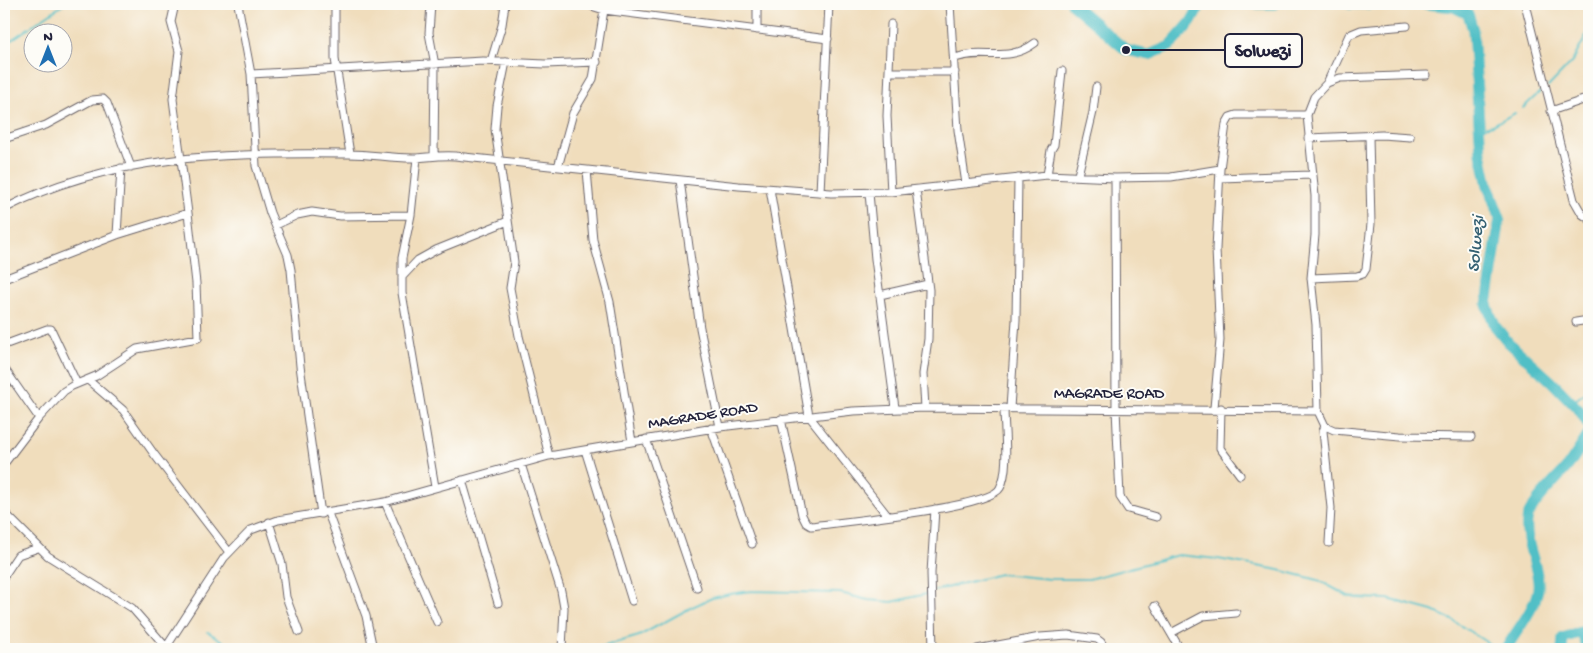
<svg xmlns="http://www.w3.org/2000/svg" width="1593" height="653" font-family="'Gochi Hand',sans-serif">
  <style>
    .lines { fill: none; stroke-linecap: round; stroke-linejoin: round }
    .stream { stroke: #51bfc6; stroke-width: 2 }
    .river { stroke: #51bfc6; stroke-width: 11 }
    .minor-casing { stroke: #6a6368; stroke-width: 9 }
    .minor { stroke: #fff; stroke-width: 7 }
    .labels { text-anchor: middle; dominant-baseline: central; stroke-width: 4; stroke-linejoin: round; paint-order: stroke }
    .street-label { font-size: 16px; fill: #22223b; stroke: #fdfcf7 }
    .water-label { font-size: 18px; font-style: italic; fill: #356173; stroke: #fdfcf7 }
    .leader { fill: none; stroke: #22223b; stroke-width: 2 }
    .callout-dot { fill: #22223b; stroke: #fdfcf7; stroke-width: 2 }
    .callout { fill: #fdfcf7; stroke: #22223b; stroke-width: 2 }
    .callout-label { font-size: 18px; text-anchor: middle; font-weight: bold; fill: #22223b }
  </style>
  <rect width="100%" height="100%" fill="#fdfcf7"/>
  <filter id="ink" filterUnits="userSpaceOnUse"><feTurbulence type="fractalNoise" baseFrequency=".02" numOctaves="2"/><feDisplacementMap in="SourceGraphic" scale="10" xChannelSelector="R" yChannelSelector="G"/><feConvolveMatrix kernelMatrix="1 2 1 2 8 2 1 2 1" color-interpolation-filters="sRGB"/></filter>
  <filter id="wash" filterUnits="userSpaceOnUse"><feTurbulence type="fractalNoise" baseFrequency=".0096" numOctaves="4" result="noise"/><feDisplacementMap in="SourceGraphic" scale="20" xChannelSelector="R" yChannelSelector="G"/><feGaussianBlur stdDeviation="1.12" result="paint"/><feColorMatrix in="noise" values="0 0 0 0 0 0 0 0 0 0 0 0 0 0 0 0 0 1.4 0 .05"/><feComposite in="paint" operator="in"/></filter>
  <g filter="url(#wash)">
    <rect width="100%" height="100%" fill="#f0ddbc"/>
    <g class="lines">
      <!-- stream -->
      <path class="stream" d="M4 45 64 4
        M1548 87 1572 62 1589 31
        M1523 108 1541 91
        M1479 128 1493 125 1515 113
        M1571 403 1589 390
        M934 591 1000 574 1050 579H1089L1178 555 1218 559 1279 570 1318 580 1348 596 1357 598 1388 599 1433 611 1452 620 1497 649
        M208 632 235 649
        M594 649 639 636 692 607 712 598 730 594 751 591 840 593 868 600 892 602 930 593"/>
      <!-- river -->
      <path class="river" d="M1072 4 1126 50 1149 55 1170 46 1191 22 1201 4
        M1258 4H1275
        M1350 4H1368
        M1426 4 1454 7 1468 14 1473 30 1481 153 1488 186 1500 218 1487 305 1495 326 1508 342 1552 382 1580 411 1589 426
        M1506 649C1516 630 1541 603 1538 581 1536 561 1525 543 1527 521 1528 506 1558 479 1568 466 1575 456 1582 445 1589 434
        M1562 649 1563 638 1581 632 1588 649"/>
    </g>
  </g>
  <g filter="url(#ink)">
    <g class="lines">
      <!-- minor casing -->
      <g class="minor-casing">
        <path id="minor" d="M175 4 171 22 179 51 173 99 188 213
          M238 4 251 74 256 166 270 213 288 255 291 270 300 366 321 514
          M335 4V59L350 154
          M431 4 429 33 435 65 434 156
          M585 4 604 10 828 39
          M757 4V30
          M950 4 958 130 966 184
          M1525 4 1574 200 1582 214 1589 219
          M891 24 887 116 891 192
          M955 58C984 48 1007 64 1035 43
          M491 61 502 25 505 4
          M506 62 497 106 495 129 514 262 510 288 519 336 549 456
          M889 72H955
          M251 74 483 61 545 64 597 62
          M1427 75 1340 78 1327 83 1314 97 1307 115 1315 196V235L1311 278 1316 325 1318 411 1325 426 1334 430 1400 436 1471 437
          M1327 83 1349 35 1361 30 1407 26
          M1551 111 1589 98
          M1308 138 1382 135 1410 137
          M4 139 46 125 92 100 103 99 107 103 131 167
          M417 158 411 215 402 258V293L435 487
          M558 167 573 113 593 79 604 10
          M587 170 593 240 610 302 632 442
          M1047 175 1051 150 1054 145 1062 71
          M1078 175 1093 112 1096 87
          M1115 178 1171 177 1220 169
          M1220 178 1312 175
          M680 180 700 328 720 427
          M770 189 809 416 887 515
          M916 190 929 290 928 339 923 374 925 408
          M820 192 829 4
          M869 193 875 259 895 408
          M4 209C109 154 233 152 349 154 372 154 395 159 417 158 430 157 442 155 455 156L739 186 831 193 891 192 1047 175 1115 178 1116 409 1120 497 1128 509 1156 517
          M276 225 297 215 312 212 340 216 411 215
          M117 235 121 168
          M402 277 418 260 436 250 508 221
          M1311 278 1357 276 1363 274 1366 269 1371 224 1369 136
          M4 279 117 235 188 213 196 283 198 338 137 349 96 376 72 386 64 391 39 418 4 464
          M880 295 928 284
          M1576 322 1589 320
          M4 345 47 329H51L77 384
          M4 368 39 418
          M88 380 123 410 154 454 229 552
          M1010 408 1016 320 1018 178
          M1214 408 1220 340 1216 249 1220 169 1226 124 1230 117 1236 115H1307
          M1221 408 1220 448 1240 475
          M781 419 802 515 806 523 811 526C840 522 990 508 1000 488 1010 470 1004 429 1004 408
          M1325 426 1323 431 1331 508 1329 543
          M711 428 752 544
          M646 439 697 588
          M585 450 632 601
          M521 464 561 591 564 608 562 649
          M462 480 498 603
          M385 502 437 622
          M4 512 48 556 132 608 166 647
          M328 513 366 616 373 649
          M269 522 282 564 286 597 299 632
          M4 576 18 555 38 548
          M1155 606 1180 649
          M1171 633 1203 616 1236 613
          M165 649 224 558 251 530 278 520 385 502 549 456 720 427 853 411 925 408 1318 411
          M933 649 931 573 935 509
          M977 649 1040 637 1068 635 1097 639 1101 642 1105 649"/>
      </g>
      <!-- minor -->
      <use href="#minor" class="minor"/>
    </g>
  </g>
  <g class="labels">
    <!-- street labels -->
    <g class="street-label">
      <text x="1109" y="395">MAGRADE ROAD</text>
      <text transform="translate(703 417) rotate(-9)">MAGRADE ROAD</text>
    </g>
    <!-- water labels -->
    <g class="water-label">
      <text transform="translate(1477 244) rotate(-85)">Solwezi</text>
    </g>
  </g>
  <!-- callouts -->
  <path class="leader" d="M1126 50L1225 50"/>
  <circle class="callout-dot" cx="1126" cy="50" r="5"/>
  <rect class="callout" x="1225" y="34" width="77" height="33" rx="5"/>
  <g class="callout-label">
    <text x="1263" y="56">Solwezi</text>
  </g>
  <!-- margin -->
  <rect width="1593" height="653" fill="none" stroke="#fdfcf7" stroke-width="20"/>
  <!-- north arrow -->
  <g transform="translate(48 48)"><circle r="24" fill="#fdfcf7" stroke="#a5a5ac"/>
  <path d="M0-4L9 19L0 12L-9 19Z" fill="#1f6fb2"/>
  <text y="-8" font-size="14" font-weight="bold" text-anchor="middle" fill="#22223b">N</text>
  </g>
</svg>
